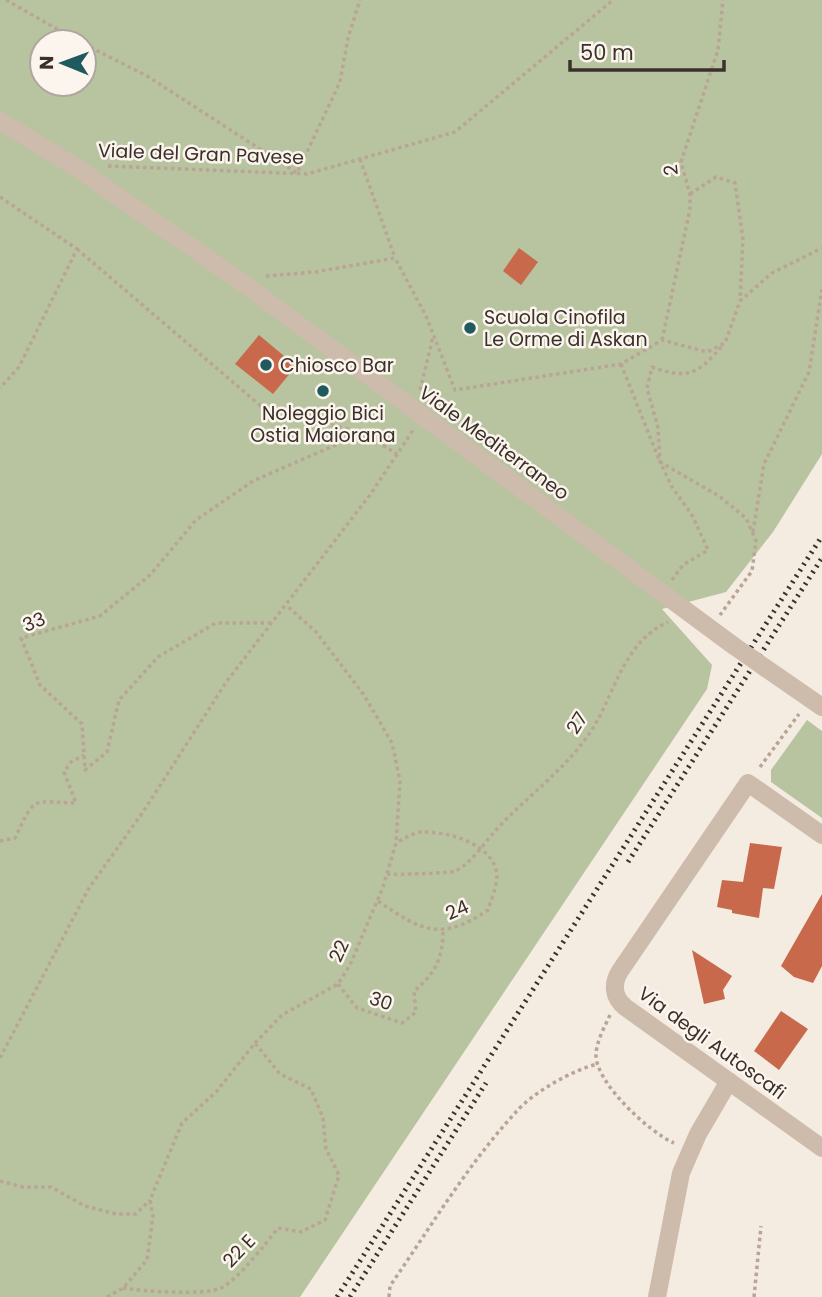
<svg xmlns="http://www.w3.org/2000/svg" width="822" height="1297" font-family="Poppins,sans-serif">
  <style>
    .green { fill: #b8c4a0; fill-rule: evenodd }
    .building { fill: #c8694b }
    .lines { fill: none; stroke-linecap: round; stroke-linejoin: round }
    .path { stroke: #b9a596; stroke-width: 3.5; stroke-dasharray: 3.5 3.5; stroke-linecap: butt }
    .minor { stroke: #cdbbac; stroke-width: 18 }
    .rail { stroke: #3b302b; stroke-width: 5; stroke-dasharray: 2 5; stroke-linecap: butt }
    .minor-bridge { stroke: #cdbbac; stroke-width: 18 }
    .poi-dot { fill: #1f5a5e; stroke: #fbf5ee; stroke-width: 2.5 }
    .labels { text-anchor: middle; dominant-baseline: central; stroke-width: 5; stroke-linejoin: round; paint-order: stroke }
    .street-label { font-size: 19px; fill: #3b302b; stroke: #fbf5ee }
    .poi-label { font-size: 19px; fill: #3b302b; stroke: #fbf5ee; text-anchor: start }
  </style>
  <rect width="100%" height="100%" fill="#f4ebe1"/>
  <!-- green -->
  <path class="green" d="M0 0H822V454L773 532 726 592 662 609 712 665 707 689 300 1297H0ZM42 42H84V84H42Z
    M807 720 822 731V818L771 782V770Z"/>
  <!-- building -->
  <path class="building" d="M519 248 538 262 521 285 503 271Z
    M259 335 296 366 273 394 235 364Z
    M750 843 782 847 774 889 763 888 759 918 732 913V910L717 907 722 880 743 882Z
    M822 894V966L813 983 794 977 781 966Z
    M692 950 732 976 723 990 725 999 704 1004Z
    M781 1011 808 1029 779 1070 754 1051Z"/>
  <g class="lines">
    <!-- path -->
    <path class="path" d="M6 0 80 42
      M84 44 147 76 297 173 340 82 348 38 360 0
      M360 159 395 258
      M108 166 307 174 455 132 613 0
      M690 194 716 177 735 183 743 239 740 301
      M0 197 77 249 19 367 0 388
      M77 249 262 407 363 433 397 454
      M266 276 315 272 395 258 426 316 455 390 621 364 662 340 707 352 725 343 740 301 772 273 822 248
      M662 340 690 209V194L681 162 718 50 723 0
      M621 364 660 462 719 496 746 518 756 541 752 571 720 615
      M420 390 433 337
      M753 532 764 464 809 372 822 289
      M672 580 683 565 708 550 692 515 672 487 660 462 658 428 647 388 652 367C688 380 698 374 722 346
      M271 623H216L158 657 119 700 107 752 85 770 82 724 40 685 21 638 100 616 150 575 196 520 253 481 363 433
      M760 767 799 714
      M0 841 15 838C36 794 31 802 76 803L64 772 71 762 84 755
      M387 874C396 875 452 873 456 871 473 861 484 843 497 829 529 794 567 769 593 728 616 690 624 642 668 622
      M378 901C422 931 440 942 488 910 491 900 496 888 497 878 497 844 447 831 421 832 413 833 403 839 396 843
      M338 984 357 1008 402 1023 416 1012 414 991C435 974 443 958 443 931
      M610 1015C604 1028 596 1042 596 1056 597 1084 649 1132 674 1143
      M0 1058 89 888 143 812 227 681 370 495 413 430
      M0 1181 23 1187H51L85 1206 116 1214H136L150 1200
      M123 1288C142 1291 204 1296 221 1288 238 1280 266 1243 278 1228L301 1232 325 1220 339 1175 326 1149 323 1118 311 1089 280 1074 255 1043
      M107 1297 123 1288 147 1260 153 1216 150 1200 182 1123 216 1092 255 1043 282 1015 338 984 350 965 383 887 396 843 400 781 392 743 364 695 316 632 286 605
      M389 1297 390 1286C430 1228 468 1164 516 1112 532 1093 574 1069 598 1064
      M754 1297 761 1226"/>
    <!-- minor -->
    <path class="minor" d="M0 121 71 164 236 278 734 646
      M764 667 822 707
      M822 835 748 783 620 971C612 984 613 997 625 1007L822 1148
      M657 1297 681 1173 698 1134 729 1081"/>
    <!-- rail -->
    <path class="rail" d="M628 862 822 558
      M337 1297 822 536
      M350 1297 486 1083"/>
    <!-- minor-bridge -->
    <path class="minor-bridge" d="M734 646 764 667"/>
  </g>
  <!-- markers -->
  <g class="poi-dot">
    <circle cx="470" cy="328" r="7"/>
    <circle cx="266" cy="365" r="7"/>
    <circle cx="323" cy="391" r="7"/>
  </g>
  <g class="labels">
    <!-- street labels -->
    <g class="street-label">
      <text transform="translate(201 154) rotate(2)">Viale del Gran Pavese</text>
      <text transform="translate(671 170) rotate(-96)">2</text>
      <text transform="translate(494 443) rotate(36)">Viale Mediterraneo</text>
      <text transform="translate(34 622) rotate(-22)">33</text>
      <text transform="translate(577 723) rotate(-58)">27</text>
      <text transform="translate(457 910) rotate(-24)">24</text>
      <text transform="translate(339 951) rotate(-66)">22</text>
      <text transform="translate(381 1001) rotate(19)">30</text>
      <text transform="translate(712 1043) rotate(36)">Via degli Autoscafi</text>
      <text transform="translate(239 1251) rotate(-46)">22 E</text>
    </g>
    <!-- poi labels -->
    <g class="poi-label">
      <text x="484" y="317">Scuola Cinofila<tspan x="484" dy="22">Le Orme di Askan</tspan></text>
      <text x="280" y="365">Chiosco Bar</text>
      <text x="323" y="413" text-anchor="middle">Noleggio Bici<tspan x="323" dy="22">Ostia Maiorana</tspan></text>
    </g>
  </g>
  <!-- north arrow -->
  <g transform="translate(63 63) rotate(271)"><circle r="33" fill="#fbf5ee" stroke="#aea6a0" stroke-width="2"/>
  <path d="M0-5L12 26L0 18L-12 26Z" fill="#1f5a5e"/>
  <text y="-10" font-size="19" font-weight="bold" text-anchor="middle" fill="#3b302b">N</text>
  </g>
  <!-- scale -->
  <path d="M570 60v10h154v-10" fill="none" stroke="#3b302b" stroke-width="3.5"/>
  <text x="580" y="60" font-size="21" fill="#3b302b" stroke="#fbf5ee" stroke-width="5" paint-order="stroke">50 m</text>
</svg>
